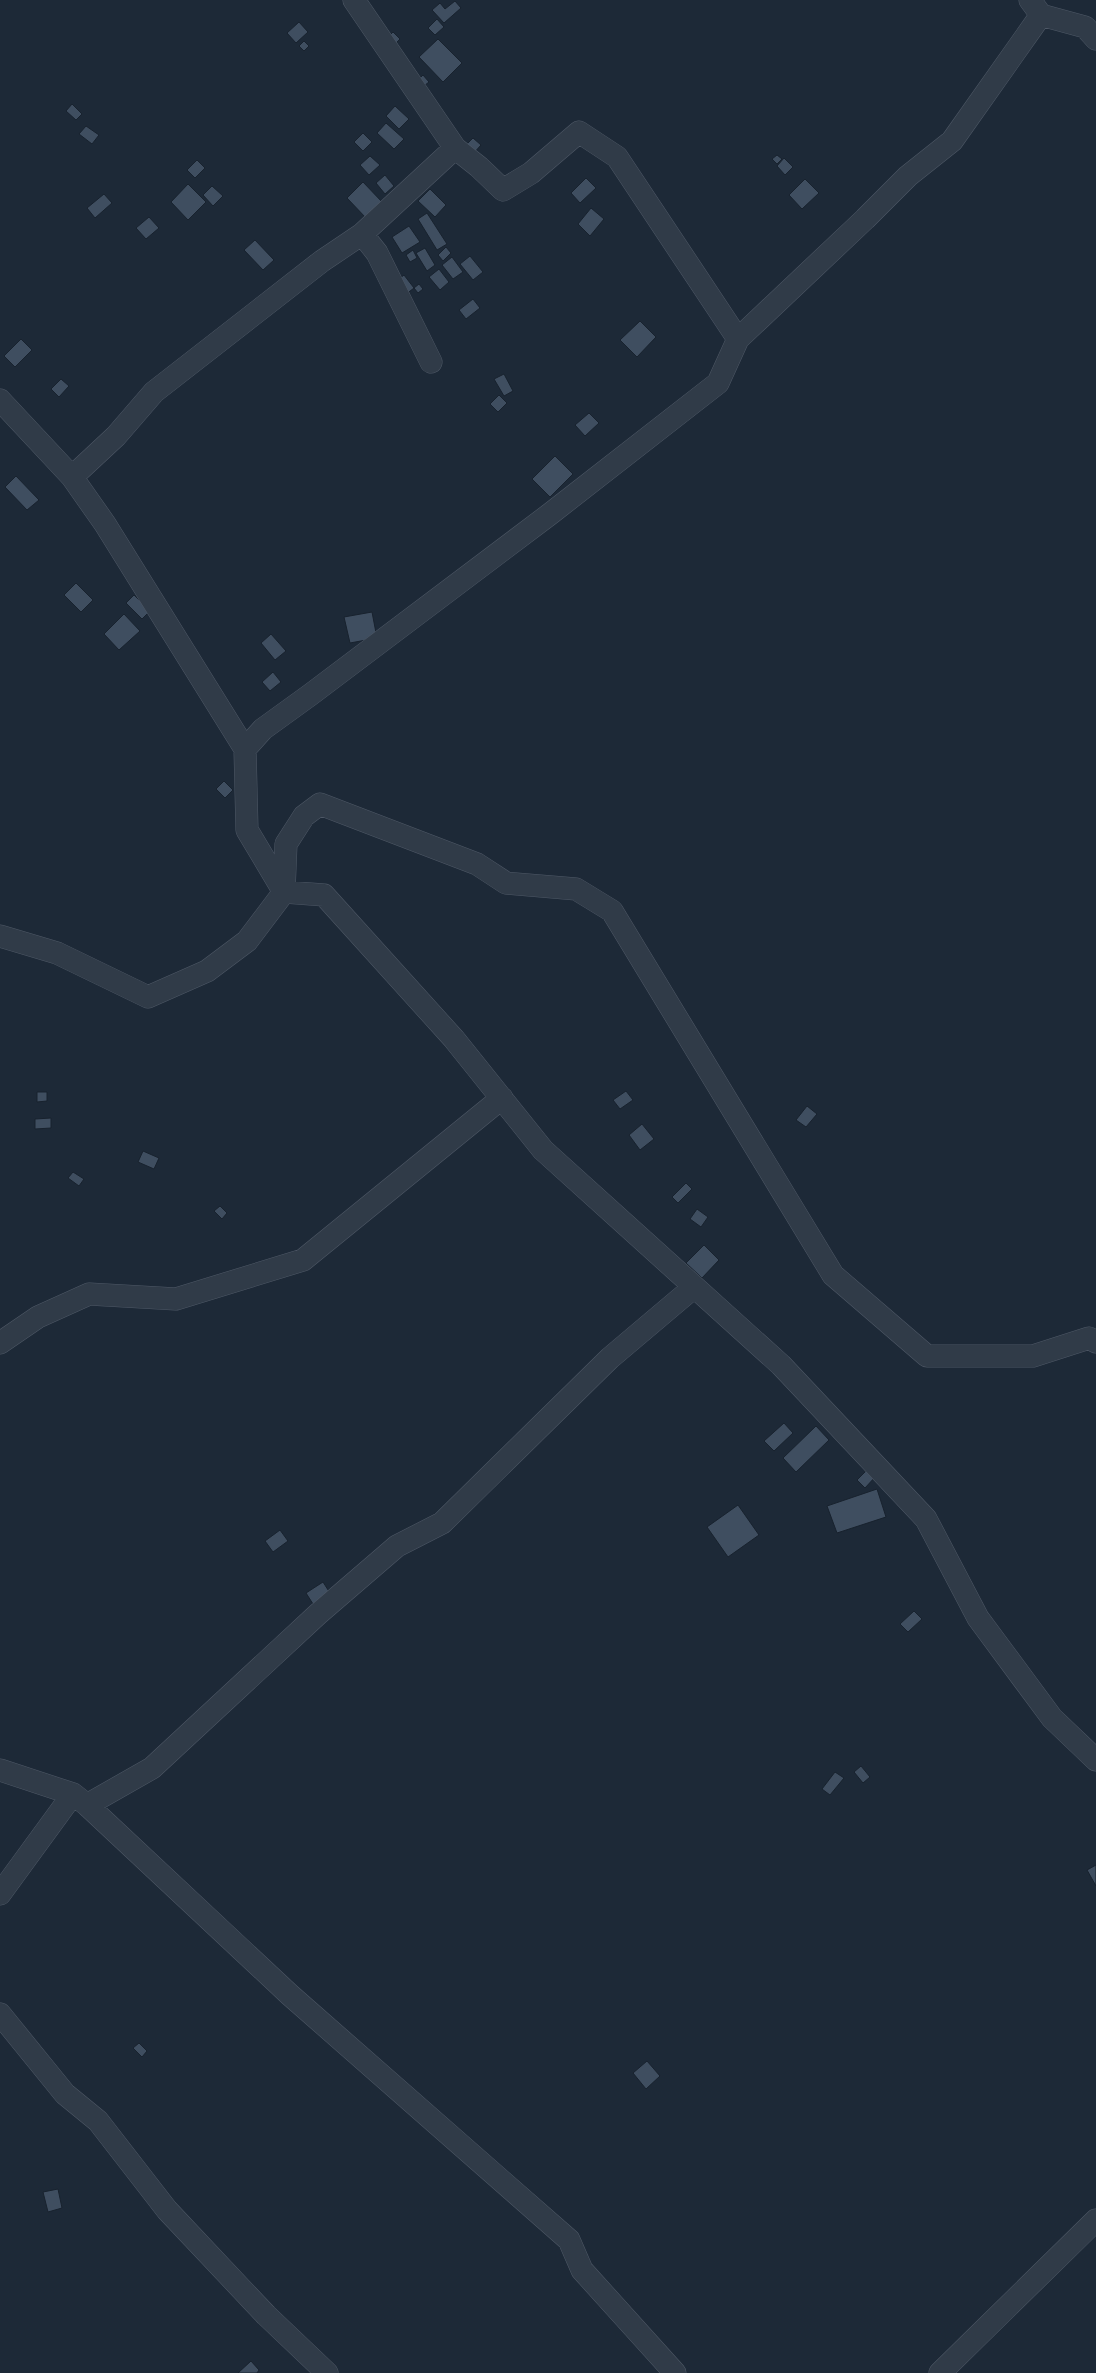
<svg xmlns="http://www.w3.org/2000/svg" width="1096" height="2373" font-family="'Archivo Narrow',sans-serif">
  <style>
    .building { fill: #3f4e60; stroke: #18222e }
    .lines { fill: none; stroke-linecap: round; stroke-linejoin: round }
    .minor-casing { stroke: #4e5866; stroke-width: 23 }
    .minor { stroke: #303b48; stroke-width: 22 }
  </style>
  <rect width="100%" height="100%" fill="#1d2937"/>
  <!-- building -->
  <path class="building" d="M455 1 461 8 444 23 432 10 440 3 445 9Z
    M437 19 444 27 435 35 428 28Z
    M299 22 308 32 296 43 287 33Z
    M393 32 400 39 394 45 387 38Z
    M438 39 462 63 443 82 419 57Z
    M304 41 309 46 304 51 299 46Z
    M423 75 429 82 420 89 415 83Z
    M72 104 82 114 76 120 66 111Z
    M395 106 409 119 399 129 386 116Z
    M386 123 404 139 394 149 377 133Z
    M86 126 99 135 92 144 79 134Z
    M363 133 372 142 363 151 354 142Z
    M473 138 481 145 473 154 465 146Z
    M777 155 782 159 777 164 772 159Z
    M370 156 380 165 369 175 360 165Z
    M784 158 793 167 785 175 777 166Z
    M197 160 205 168 195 178 187 170Z
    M385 175 394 186 385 194 376 183Z
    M586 178 596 188 580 203 571 193Z
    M805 179 819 193 802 209 789 195Z
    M363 182 383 203 366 218 347 198Z
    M188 184 206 202 188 220 171 202Z
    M212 186 223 196 213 206 203 195Z
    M430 189 446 205 435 217 418 201Z
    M104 194 112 203 95 218 87 208Z
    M591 208 604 219 590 236 578 224Z
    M427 213 447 244 437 250 418 219Z
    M149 217 159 228 146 239 136 228Z
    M409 226 420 242 402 253 392 237Z
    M255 240 274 260 263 270 244 250Z
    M446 247 451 253 443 261 438 255Z
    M425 248 435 265 427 271 416 253Z
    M413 250 417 258 410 262 406 255Z
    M470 256 483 272 473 280 460 264Z
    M452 257 463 272 453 279 442 265Z
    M439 269 449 282 440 290 429 277Z
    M404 275 414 288 405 295 395 282Z
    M419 284 423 289 418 293 414 288Z
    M473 299 480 308 466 319 459 310Z
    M640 321 656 337 637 357 620 340Z
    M21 339 32 350 15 367 4 356Z
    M504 374 513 391 504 396 494 379Z
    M61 379 69 386 59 397 51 389Z
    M499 395 507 403 498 412 490 404Z
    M589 413 599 423 585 436 575 425Z
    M555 456 573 474 550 497 532 479Z
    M16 476 39 500 27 510 5 487Z
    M76 583 93 600 81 612 64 595Z
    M134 595 150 611 142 619 126 603Z
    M372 612 377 638 350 643 344 617Z
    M124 614 140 631 119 650 104 634Z
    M271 634 286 651 275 660 261 643Z
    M273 672 281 682 270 691 262 682Z
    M224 781 233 790 225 798 216 789Z
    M626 1091 633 1100 620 1109 613 1100Z
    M37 1092H47V1101L37 1102Z
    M807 1106 817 1114 806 1127 796 1120Z
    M51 1118V1128L35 1129V1119Z
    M642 1124 654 1139 640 1150 629 1135Z
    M143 1151 159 1158 154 1169 138 1162Z
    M73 1172 84 1179 79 1186 68 1178Z
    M686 1183 692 1189 678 1203 672 1197Z
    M220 1206 227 1213 222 1219 214 1211Z
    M697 1209 708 1217 701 1227 690 1219Z
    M704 1245 719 1260 702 1278 686 1263Z
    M784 1423 793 1433 774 1451 764 1441Z
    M816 1426 829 1440 796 1472 783 1458Z
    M868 1469 876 1476 865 1488 857 1480Z
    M877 1489 886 1517 837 1533 827 1506Z
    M738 1505 759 1535 728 1557 707 1527Z
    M280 1530 288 1541 273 1552 265 1541Z
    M323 1582 330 1593 313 1604 306 1593Z
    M914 1611 922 1619 908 1632 900 1624Z
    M861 1766 870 1777 863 1783 854 1772Z
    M835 1772 844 1778 830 1795 822 1789Z
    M1096 1865V1886L1087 1870Z
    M139 2043 147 2051 142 2057 133 2048Z
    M647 2061 660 2076 646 2089 633 2073Z
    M58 2189 62 2208 48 2212 43 2192Z
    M251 2361 259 2370 257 2373H238Z"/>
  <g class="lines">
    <!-- minor casing -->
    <g class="minor-casing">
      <path id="minor" d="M354 0 455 148 479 167 503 190 531 173 579 132 617 157 738 339
        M1030 0 1041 15 1085 27 1096 39
        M362 234 377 253 431 362
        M0 400 72 477 105 524 245 749 247 830 284 892 247 941 207 971 148 997 57 953 0 936
        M72 477 116 436 154 392 322 261 362 234 455 148
        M245 749 263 729 310 695 550 514 718 383 738 339 865 219 908 176 952 141 1041 15
        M1096 1342 1089 1338 1033 1356H927L833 1275 612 911 576 889 506 883 477 864 320 804 304 816 286 844 284 892 324 895 454 1039 543 1150 781 1365 926 1519 978 1618 1052 1718 1096 1760
        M0 1343 38 1317 89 1294 176 1299 303 1260 502 1098
        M0 1770 73 1794 87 1805 152 1768 318 1614 397 1546 442 1523 610 1358 694 1287
        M87 1805 290 1995 569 2240 582 2270 675 2373
        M0 1894 73 1794
        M0 2014 65 2094 98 2121 167 2210 266 2315 327 2373
        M940 2373 1096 2220"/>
    </g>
    <!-- minor -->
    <use href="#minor" class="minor"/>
  </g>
</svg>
